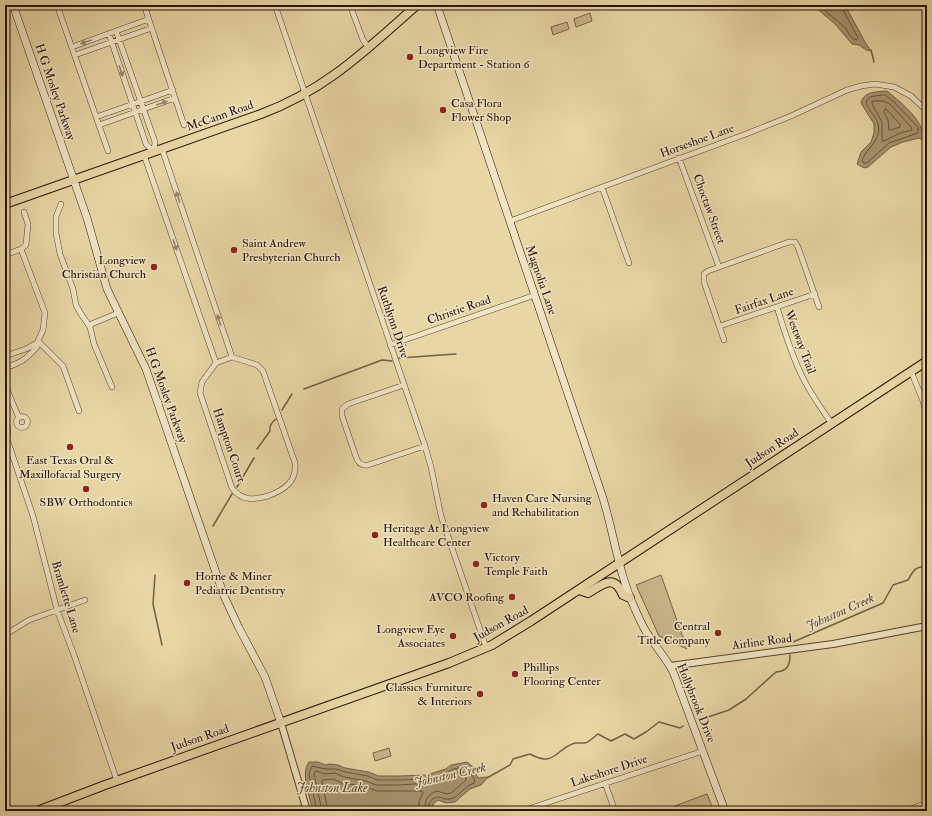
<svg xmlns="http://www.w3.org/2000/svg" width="932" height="816" font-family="'IM FELL Double Pica',serif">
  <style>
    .green { fill: #c8b58a; stroke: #786448 }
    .water { fill: #a7946f; stroke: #756045 }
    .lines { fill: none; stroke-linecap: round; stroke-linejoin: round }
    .shore { stroke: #68543b; stroke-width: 1 }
    .stream { stroke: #756045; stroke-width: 1.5 }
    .minor-casing { stroke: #59442e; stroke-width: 6 }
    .tertiary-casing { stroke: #59442e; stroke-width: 8 }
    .secondary-casing { stroke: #291307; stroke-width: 8 }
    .primary-casing { stroke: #291307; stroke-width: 10 }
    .minor { stroke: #f0e4c4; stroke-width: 5 }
    .tertiary { stroke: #f0e4c4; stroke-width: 6 }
    .secondary { stroke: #f0e4c4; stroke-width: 7 }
    .primary { stroke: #e8d6a5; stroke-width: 8 }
    .oneway { fill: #96866f }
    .poi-dot { fill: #8f2418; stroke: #f0e4c4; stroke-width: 1.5 }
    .labels { text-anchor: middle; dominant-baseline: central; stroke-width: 3; stroke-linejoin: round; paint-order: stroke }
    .poi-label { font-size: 12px; fill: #291307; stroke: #f0e4c4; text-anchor: start }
    .street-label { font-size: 12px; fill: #291307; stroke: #f0e4c4 }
    .water-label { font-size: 13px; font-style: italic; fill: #5b4731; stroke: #f0e4c4 }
  </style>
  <rect width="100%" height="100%" fill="#e8d6a5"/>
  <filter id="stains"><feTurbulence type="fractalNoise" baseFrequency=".005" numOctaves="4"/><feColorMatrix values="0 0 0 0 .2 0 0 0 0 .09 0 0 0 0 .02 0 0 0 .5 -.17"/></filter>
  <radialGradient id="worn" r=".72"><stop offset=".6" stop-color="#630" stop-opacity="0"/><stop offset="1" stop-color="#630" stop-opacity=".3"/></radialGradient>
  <!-- green -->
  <path class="green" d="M590 13 592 21 576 27 574 19Z
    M567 22 569 29 553 35 551 27Z
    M661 575 687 649 659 636 636 585Z
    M389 748 391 756 375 761 373 753Z
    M707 794 714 811H674L672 807Z"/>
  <!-- water -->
  <path class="water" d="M813 5H845L865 42 871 51 866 50 859 45 852 44 836 25Z
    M887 91C898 100 918 116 922 130 923 134 927 136 927 141L926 142 919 138 903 142 891 147 868 167 864 168 857 164 861 152 871 142 874 133V124L861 103C864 91 876 92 887 91Z
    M309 762H318L326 765 330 764 338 765 345 768 369 772 378 776H399L426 775 446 769 451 765 467 762 472 766 478 778 488 777 481 785 470 789 455 802 446 803 438 800 433 804 434 811H313C310 798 300 773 309 762Z"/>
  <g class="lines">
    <!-- shore -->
    <path class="shore" d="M819 5C827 14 838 20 846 29 849 34 851 39 857 40L858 38 842 8V5
      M885 95 894 102 915 124 918 127V133L889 143 867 163H864L862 161C866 147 882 142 878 124 876 116 868 110 866 102L870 97Z
      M875 101H884L891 105 911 127 912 130 900 133 884 141H882V122L872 104V102Z
      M886 109 900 124V127L891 130H889L888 120 884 112Z
      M317 811 309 774 312 766 326 769H336L345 772 368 776 377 780H399L427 779 447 773 453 769 465 767 468 769 475 780 474 783C464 787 460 795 453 798 442 803 439 790 429 803L430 811
      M322 811 314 774 316 771 325 774 335 773 344 777 366 781 376 785H399L428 783 449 777 455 773 464 772 466 780 451 793 447 794 437 791C427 795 424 801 425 811
      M328 811 322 781 323 780 333 779 342 783 364 786 377 791H422L423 793 419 801V811"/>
    <!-- stream -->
    <path class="stream" d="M871 50 874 62
      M399 358 456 354
      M304 389 382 360 392 361
      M282 410 292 394
      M257 449 270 431C269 426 272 422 276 419
      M237 487 254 458
      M213 526 232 494
      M155 575 153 604 162 645
      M793 642 883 603 893 585 908 580C913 571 916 565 927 567
      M699 720 729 710 746 699 776 672C787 671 790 666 790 655
      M487 778 510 765 513 759 530 754C555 768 555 749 575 743 578 743 582 743 585 743 589 742 594 737 598 734L611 741 625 734 634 739 646 732 659 722 680 728 683 726"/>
    <!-- minor casing -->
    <g class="minor-casing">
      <path id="minor" d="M57 5 108 151
        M144 5 184 125
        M275 5 425 446 431 467 441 516 486 647
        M350 5 363 40 369 48
        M116 31 155 142 154 152
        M109 34 146 144 154 152
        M72 47 149 19
        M75 55 152 28
        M96 117 173 90
        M99 125 175 98
        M162 149 232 357
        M144 155 216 363
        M679 158 719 267
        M602 187 629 263
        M61 204 56 217V233L60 254 73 289 76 305 81 314 90 327 94 344 112 387
        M510 221 746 134 791 116 847 90 861 86 875 84 894 87 911 96 927 111
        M21 249 45 313 43 330 37 343
        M5 255 21 249 26 245 28 224 24 212
        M777 307C784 330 791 354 802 376 810 393 821 408 832 424
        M89 325 118 313
        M720 326 815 294
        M724 340 704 282V274L708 271 789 242H795L798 247 819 307
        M38 341 63 366 79 411
        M390 345 535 295
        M5 356 26 349 37 343V347C25 360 22 362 5 368
        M232 357 257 365 263 371 295 463C297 482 284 490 268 496 254 500 241 501 232 488L200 393 202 382 216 363Z
        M911 371 923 401 927 416
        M5 385 19 418
        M404 385 348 404 342 409V416L356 457C358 463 361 466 368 465L425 446
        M16.5 422a5.5 5.5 0 1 1 11 0a5.5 5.5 0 1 1-11 0Z
        M5 419 8 428 7 439 33 516 57 610 74 655 117 781
        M5 635 29 620 85 600
        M5 718 7 717
        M605 783 615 811
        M522 811 703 751
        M905 811 927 803"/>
    </g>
    <!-- tertiary casing -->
    <g class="tertiary-casing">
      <path id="tertiary" d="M670 666 833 644 927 626
        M281 723 307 811"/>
    </g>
    <!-- secondary casing -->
    <g class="secondary-casing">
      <path id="secondary" d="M13 5 87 218 107 289 146 369 224 596 239 628 265 677 281 723
        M437 5 602 495C614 533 618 572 635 609 639 618 643 628 649 636 657 649 668 660 674 674L725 811"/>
    </g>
    <!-- primary casing -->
    <g class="primary-casing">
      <path id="primary" d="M5 204 261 114C326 90 366 50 417 5
        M579 590 588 593C603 584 614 573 623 595L630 598
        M37 811 105 785 449 663 492 645 531 621 927 361"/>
    </g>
    <!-- minor -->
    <use href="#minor" class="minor"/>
    <!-- tertiary -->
    <use href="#tertiary" class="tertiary"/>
    <!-- secondary -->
    <use href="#secondary" class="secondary"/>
    <!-- primary -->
    <use href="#primary" class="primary"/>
  </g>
  <!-- one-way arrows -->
  <defs><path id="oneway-solid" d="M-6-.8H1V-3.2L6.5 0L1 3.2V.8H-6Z"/></defs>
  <g class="oneway">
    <use href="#oneway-solid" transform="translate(86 42) rotate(161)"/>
    <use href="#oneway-solid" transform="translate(121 71) rotate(71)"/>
    <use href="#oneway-solid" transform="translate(162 103) rotate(-19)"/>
    <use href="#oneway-solid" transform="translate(178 197) rotate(-109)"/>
    <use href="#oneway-solid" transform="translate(175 245) rotate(71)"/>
    <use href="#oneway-solid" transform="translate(219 320) rotate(-109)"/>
  </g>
  <!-- markers -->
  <g class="poi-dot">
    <circle cx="410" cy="57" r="4"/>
    <circle cx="443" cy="110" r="4"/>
    <circle cx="234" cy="250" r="4"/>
    <circle cx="154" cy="267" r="4"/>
    <circle cx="70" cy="447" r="4"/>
    <circle cx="86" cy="489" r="4"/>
    <circle cx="484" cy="505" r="4"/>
    <circle cx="375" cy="535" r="4"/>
    <circle cx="476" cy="564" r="4"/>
    <circle cx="187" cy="583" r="4"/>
    <circle cx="512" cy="597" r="4"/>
    <circle cx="718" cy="633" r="4"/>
    <circle cx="453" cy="636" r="4"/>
    <circle cx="515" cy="674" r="4"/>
    <circle cx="480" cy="694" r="4"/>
  </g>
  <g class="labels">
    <!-- poi labels -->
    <g class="poi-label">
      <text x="418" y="50">Longview Fire<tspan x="418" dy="14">Department - Station 6</tspan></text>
      <text x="451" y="103">Casa Flora<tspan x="451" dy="14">Flower Shop</tspan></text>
      <text x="242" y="243">Saint Andrew<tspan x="242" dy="14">Presbyterian Church</tspan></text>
      <text x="146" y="260" text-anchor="end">Longview<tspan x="146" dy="14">Christian Church</tspan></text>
      <text x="70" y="460" text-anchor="middle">East Texas Oral &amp;<tspan x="70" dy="14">Maxillofacial Surgery</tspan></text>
      <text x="492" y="498">Haven Care Nursing<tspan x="492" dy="14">and Rehabilitation</tspan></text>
      <text x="86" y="502" text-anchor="middle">SBW Orthodontics</text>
      <text x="383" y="528">Heritage At Longview<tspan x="383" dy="14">Healthcare Center</tspan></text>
      <text x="484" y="557">Victory<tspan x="484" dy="14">Temple Faith</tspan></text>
      <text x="195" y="576">Horne &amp; Miner<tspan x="195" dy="14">Pediatric Dentistry</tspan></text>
      <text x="504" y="597" text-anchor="end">AVCO Roofing</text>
      <text x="710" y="626" text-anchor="end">Central<tspan x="710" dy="14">Title Company</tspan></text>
      <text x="445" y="629" text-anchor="end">Longview Eye<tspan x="445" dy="14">Associates</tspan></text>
      <text x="523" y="667">Phillips<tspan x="523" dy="14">Flooring Center</tspan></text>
      <text x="472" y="687" text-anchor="end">Classics Furniture<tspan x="472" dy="14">&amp; Interiors</tspan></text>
    </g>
    <!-- street labels -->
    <g class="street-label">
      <text transform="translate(55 92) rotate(71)">H G Mosley Parkway</text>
      <text transform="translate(220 116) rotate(-19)">McCann Road</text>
      <text transform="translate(697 141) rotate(-20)">Horseshoe Lane</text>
      <text transform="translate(709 209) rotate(70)">Choctaw Street</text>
      <text transform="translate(541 280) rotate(71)">Magnolia Lane</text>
      <text transform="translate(764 301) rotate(-19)">Fairfax Lane</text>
      <text transform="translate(459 310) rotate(-19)">Christie Road</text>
      <text transform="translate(393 322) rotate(71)">Ruthlynn Drive</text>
      <text transform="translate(800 342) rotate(69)">Westway Trail</text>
      <text transform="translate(166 395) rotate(70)">H G Mosley Parkway</text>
      <text transform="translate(229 445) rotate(71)">Hampton Court</text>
      <text transform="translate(772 448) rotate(-33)">Judson Road</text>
      <text transform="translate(66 597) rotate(73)">Bramlette Lane</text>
      <text transform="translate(501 624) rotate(-29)">Judson Road</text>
      <text transform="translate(762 642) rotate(-7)">Airline Road</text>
      <text transform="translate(696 703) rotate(68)">Hollybrook Drive</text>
      <text transform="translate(200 738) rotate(-19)">Judson Road</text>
      <text transform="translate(609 771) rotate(-18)">Lakeshore Drive</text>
    </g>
    <!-- water labels -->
    <g class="water-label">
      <text transform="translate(840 612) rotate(-24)">Johnston Creek</text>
      <text transform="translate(450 775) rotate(-13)">Johnston Creek</text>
      <text x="332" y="788">Johnston Lake</text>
    </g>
  </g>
  <!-- margin -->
  <rect width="932" height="816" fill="none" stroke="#e8d6a5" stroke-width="20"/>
  <rect x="6" y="6" width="920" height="804" fill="none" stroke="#291307" stroke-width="2"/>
  <rect x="10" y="10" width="912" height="796" fill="none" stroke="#291307"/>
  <rect width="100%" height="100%" filter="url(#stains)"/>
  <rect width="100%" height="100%" fill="url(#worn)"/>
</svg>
